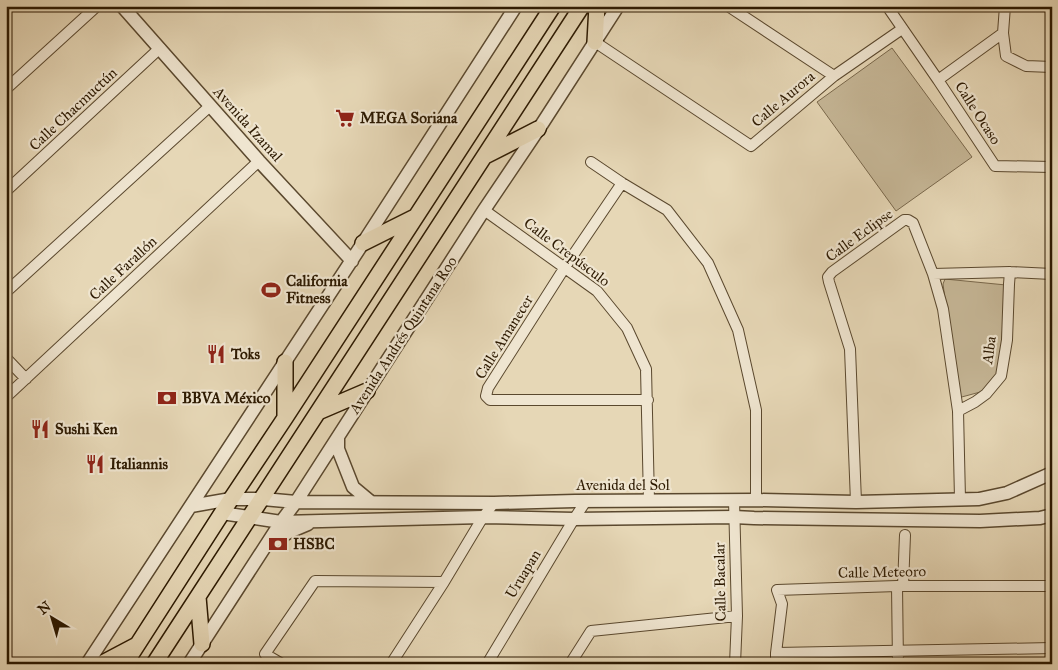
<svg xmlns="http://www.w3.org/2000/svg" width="1058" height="670" font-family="'IM FELL Great Primer',serif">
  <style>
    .green { fill: #c6b797; stroke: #79684c }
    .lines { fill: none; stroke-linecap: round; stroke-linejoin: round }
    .minor-casing { stroke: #5a482e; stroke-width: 12 }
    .tertiary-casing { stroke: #5a482e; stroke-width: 15 }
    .primary-casing { stroke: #2c1901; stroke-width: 18 }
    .minor { stroke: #efe5d0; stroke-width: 10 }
    .tertiary { stroke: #efe5d0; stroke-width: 12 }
    .primary { stroke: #e6d7b6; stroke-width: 15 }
    .labels { text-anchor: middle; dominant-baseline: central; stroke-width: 4.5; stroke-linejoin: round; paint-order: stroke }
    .street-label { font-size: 15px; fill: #2c1901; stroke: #efe5d0 }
    .poi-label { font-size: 15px; font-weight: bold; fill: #2c1901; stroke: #efe5d0; text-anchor: start }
  </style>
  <rect width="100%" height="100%" fill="#e6d7b6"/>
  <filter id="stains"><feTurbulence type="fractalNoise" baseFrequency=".004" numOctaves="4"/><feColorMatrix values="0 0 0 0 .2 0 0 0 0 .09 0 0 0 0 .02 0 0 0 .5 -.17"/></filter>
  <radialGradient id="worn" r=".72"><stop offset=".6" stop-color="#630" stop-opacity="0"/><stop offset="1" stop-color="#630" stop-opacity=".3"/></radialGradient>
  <!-- green -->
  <path class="green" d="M892 48 972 157 896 211 817 102Z
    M945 279 1006 285 999 375 984 391 958 398 943 284Z"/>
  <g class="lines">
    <!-- minor casing -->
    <g class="minor-casing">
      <path id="minor" d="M728 6 834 76
        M887 6 938 80
        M1003 33 1005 6
        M595 42 751 146 834 76 902 29
        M1052 67 1026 66 1006 56 1003 33 938 80 995 166 1052 167
        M6 89 97 6
        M591 162 622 183 667 210 708 263 738 330 756 410V500
        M622 183 565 267 488 388 486 396 490 400H648
        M6 191 160 48
        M484 210 597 291 627 328 646 369 649 501
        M933 274 1010 272 1052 274
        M6 292 210 106
        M6 358 26 379
        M6 397 259 161
        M958 411 975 402 986 394 1001 376 1007 340 1009 284 1010 272
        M734 500 737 616 735 664
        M856 502 850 349 829 282 828 277 832 272 904 220H908L913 223 933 274 943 309 958 411 960 499
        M897 586 898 664
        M903 586 905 535
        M776 653 1052 648
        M282 664 265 654 315 581 444 582
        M391 664 444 582 483 517 494 503
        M487 664 574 519 586 501
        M570 664 591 631 737 616
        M776 664V653L782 604 777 590 897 586H1052"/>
    </g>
    <!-- tertiary casing -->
    <g class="tertiary-casing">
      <path id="tertiary" d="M122 6 259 161 352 261
        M338 437V449L353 487 371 502
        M191 506 231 499H263L296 502 494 503 575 501 756 500 856 502 979 499 1007 493 1052 473
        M222 513 281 522 483 517 574 519 734 517 754 518 980 521 1040 518 1052 515
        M270 544 289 532 308 524
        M87 664 363 243 516 6
        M189 664 281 522 296 502 484 210 542 124 618 6"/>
    </g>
    <!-- primary casing -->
    <g class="primary-casing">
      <path id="primary" d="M595 42 597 6
        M487 155 538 129
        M363 243 415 217
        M318 412 367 391
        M285 418V362
        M198 597 202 644
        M101 664 137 645
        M125 664 231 499 285 418 553 6
        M154 664 582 6"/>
    </g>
    <!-- minor -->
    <use href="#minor" class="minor"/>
    <!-- tertiary -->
    <use href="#tertiary" class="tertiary"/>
    <!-- primary -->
    <use href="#primary" class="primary"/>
  </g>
  <!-- icons -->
  <defs>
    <g id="supermarket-bare" transform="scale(1.5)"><path d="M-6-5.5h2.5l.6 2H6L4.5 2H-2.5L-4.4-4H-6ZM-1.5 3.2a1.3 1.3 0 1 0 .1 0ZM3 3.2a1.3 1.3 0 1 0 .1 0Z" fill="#8f2418" stroke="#efe5d0" stroke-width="2.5" paint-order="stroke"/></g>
    <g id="stadium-bare" transform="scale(1.5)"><path d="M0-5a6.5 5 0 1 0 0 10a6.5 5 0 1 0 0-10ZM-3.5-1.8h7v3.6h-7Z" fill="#8f2418" stroke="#efe5d0" stroke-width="2.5" paint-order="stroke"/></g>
    <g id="restaurant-bare" transform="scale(1.5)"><path d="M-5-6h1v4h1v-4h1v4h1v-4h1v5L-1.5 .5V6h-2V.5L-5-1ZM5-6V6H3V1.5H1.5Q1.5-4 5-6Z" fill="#8f2418" stroke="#efe5d0" stroke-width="2.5" paint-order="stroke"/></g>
    <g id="bank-bare" transform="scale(1.5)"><path d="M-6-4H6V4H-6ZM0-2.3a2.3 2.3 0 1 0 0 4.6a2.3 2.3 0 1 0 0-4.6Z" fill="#8f2418" stroke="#efe5d0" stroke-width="2.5" paint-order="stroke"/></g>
  </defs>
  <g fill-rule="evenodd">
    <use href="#supermarket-bare" x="345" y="118"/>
    <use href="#stadium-bare" x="271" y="290"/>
    <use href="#restaurant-bare" x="216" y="354"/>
    <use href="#bank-bare" x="167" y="398"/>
    <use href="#restaurant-bare" x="40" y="429"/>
    <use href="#restaurant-bare" x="95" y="464"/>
    <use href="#bank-bare" x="278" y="544"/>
  </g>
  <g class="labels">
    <!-- street labels -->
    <g class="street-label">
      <text transform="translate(783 99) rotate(-40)">Calle Aurora</text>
      <text transform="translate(73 109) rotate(-43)">Calle Chacmuctún</text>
      <text transform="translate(978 113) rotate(57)">Calle Ocaso</text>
      <text transform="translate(248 124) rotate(48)">Avenida Izamal</text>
      <text transform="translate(859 235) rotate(-36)">Calle Eclipse</text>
      <text transform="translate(567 252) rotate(37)">Calle Crepúsculo</text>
      <text transform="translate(123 268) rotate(-43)">Calle Farallón</text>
      <text transform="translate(403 335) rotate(-57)">Avenida Andrés Quintana Roo</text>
      <text transform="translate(504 337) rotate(-58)">Calle Amanecer</text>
      <text transform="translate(989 350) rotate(-82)">Alba</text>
      <text x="623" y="485">Avenida del Sol</text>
      <text transform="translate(882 572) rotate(-1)">Calle Meteoro</text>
      <text transform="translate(523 574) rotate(-59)">Uruapan</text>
      <text transform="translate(720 582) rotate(-91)">Calle Bacalar</text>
    </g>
    <!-- poi labels -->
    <g class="poi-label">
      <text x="360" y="118">MEGA Soriana</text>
      <text x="286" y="281">California<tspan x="286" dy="17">Fitness</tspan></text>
      <text x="231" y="354">Toks</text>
      <text x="182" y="398">BBVA México</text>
      <text x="55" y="429">Sushi Ken</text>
      <text x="110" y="464">Italiannis</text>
      <text x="293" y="544">HSBC</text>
    </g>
  </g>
  <!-- margin -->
  <rect width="1058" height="670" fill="none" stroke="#e6d7b6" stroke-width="25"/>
  <rect x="8" y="8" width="1043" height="655" fill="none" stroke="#2c1901" stroke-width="2.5"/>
  <rect x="12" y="12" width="1033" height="645" fill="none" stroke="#2c1901"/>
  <!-- north arrow -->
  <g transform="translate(52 618) rotate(322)" stroke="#efe5d0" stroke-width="4" paint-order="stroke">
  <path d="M0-4L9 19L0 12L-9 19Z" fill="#2c1901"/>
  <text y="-8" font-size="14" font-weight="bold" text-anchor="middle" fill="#2c1901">N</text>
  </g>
  <rect width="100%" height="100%" filter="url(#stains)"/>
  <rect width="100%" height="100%" fill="url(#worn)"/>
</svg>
